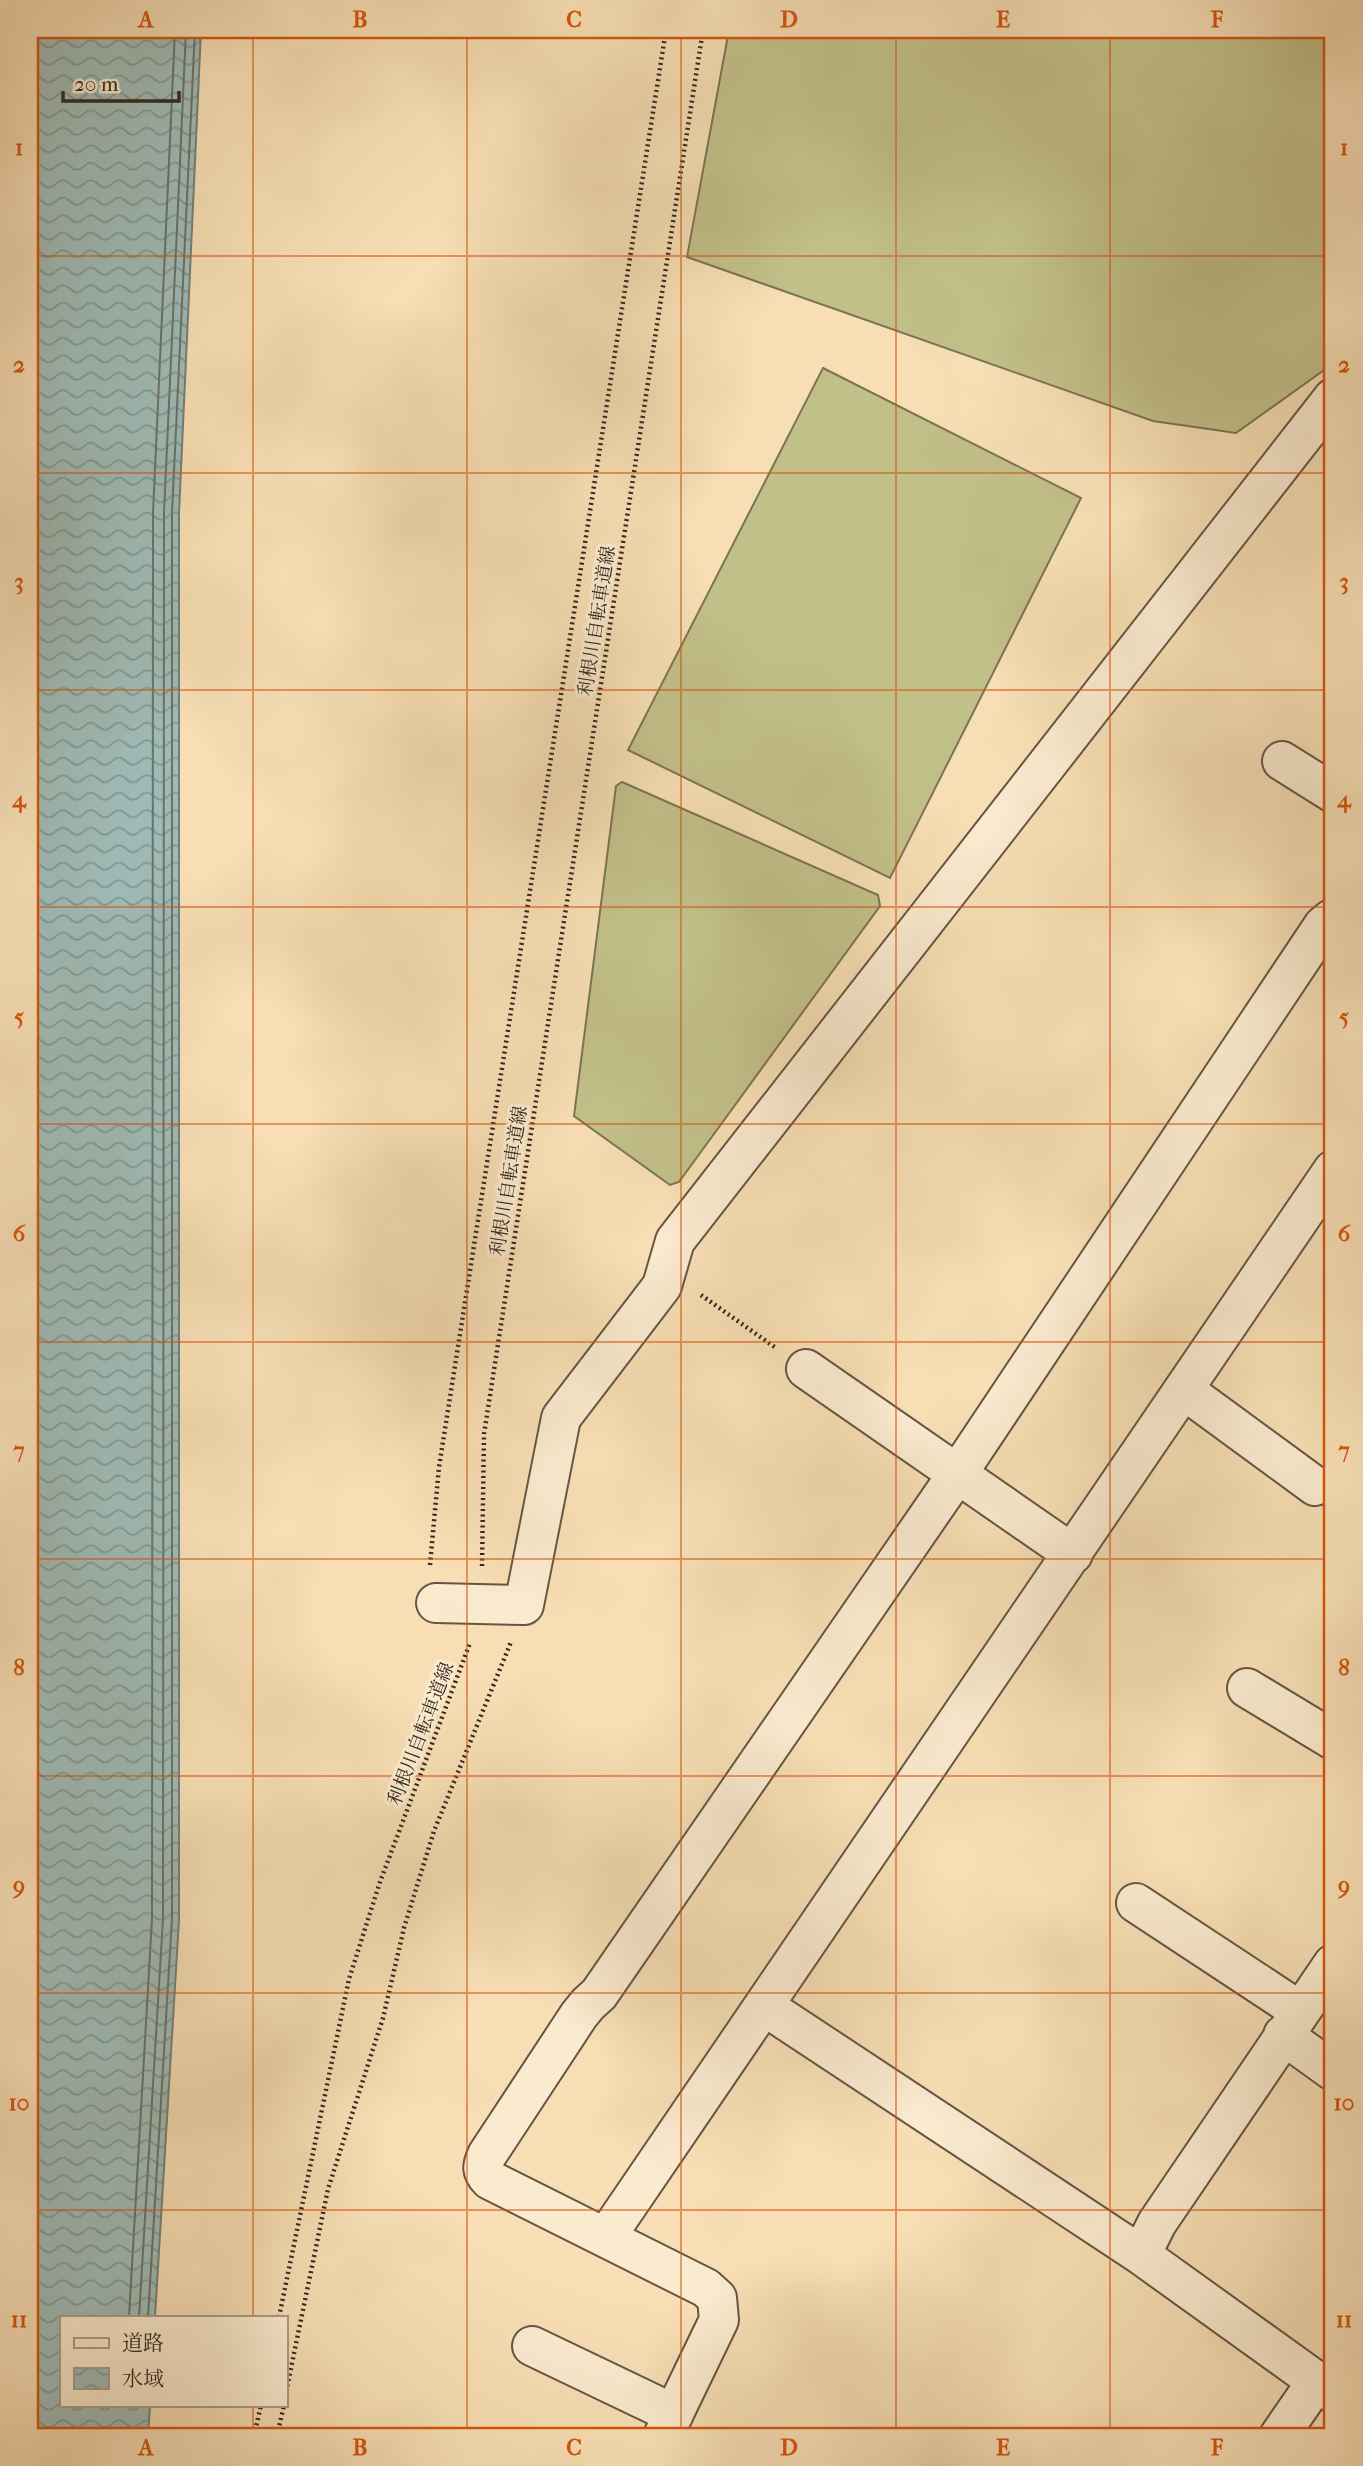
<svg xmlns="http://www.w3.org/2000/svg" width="1363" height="2466" font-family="'IM FELL French Canon','Noto Serif JP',serif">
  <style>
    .grass { fill: #c2c089; stroke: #7b7454; stroke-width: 2 }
    .water { fill: url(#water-waves); stroke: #74807a; stroke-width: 2 }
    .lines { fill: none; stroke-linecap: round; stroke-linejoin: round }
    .shore { stroke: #6a726a; stroke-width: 2 }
    .minor-casing { stroke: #655644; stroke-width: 42 }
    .path { stroke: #34281f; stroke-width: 4.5; stroke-dasharray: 2 3.5; stroke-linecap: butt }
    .minor { stroke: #faeace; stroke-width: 38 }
    .grid { fill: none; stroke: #d6540e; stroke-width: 2; stroke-opacity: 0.55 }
    .labels { text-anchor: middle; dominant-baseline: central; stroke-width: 6; stroke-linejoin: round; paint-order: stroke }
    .street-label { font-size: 19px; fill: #34281f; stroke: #faeace }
    .neatline { fill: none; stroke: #d6540e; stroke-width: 2.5 }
    .grid-label { font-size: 23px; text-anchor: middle; font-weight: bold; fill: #d6540e }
  </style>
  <defs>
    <pattern id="water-waves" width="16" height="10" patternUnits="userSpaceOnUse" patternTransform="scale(1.75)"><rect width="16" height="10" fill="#9fbbb6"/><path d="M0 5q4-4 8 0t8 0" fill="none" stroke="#829893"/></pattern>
  </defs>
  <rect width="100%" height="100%" fill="#f7deb4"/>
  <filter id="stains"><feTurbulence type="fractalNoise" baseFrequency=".00286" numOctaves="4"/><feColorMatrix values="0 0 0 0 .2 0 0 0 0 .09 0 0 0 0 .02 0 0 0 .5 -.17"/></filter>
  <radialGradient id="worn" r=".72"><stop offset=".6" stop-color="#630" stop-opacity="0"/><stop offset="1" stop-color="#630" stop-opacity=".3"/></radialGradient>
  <!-- grass -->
  <path class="grass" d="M729 30H1333V359L1324 370 1236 433 1153 421 687 257Z
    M823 368 1081 498 890 878 628 750Z
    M622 782 878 895 880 906 679 1182 670 1185 574 1116 616 786Z"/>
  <!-- water -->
  <path class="water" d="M30 30H201L179 513V1920L155 2317H61V2405H150L148 2436H30Z"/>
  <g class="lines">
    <!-- shore -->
    <path class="shore" d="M129 2317 152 1919 153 513 175 30
      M139 2317 163 1919 164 513 186 30
      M148 2317 172 1919V513L195 30"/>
    <!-- minor casing -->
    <g class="minor-casing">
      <path id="minor" d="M1282 761 1333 793
        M806 1369 1073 1554
        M1184 1390 1315 1486
        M436 1603 524 1605 561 1418 662 1286 675 1241 1333 398
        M1247 1688 1333 1740
        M1136 1903 1300 2011
        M764 2006 1141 2255 1333 2393
        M1283 2035 1333 2071
        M606 2237 1333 1170
        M1141 2255 1157 2223 1333 1964
        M532 2346 674 2414
        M663 2436 719 2320 717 2298 706 2288 490 2180C481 2171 482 2166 487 2155L579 2015 588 2004 599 1994 958 1473 1323 926 1330 920 1333 921
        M1279 2436 1317 2381"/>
    </g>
    <!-- path -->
    <path class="path" d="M701 1295 776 1348
      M430 1565 439 1467 666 30
      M482 1566 484 1434 703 30
      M279 2317 349 1979 380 1882 470 1643
      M285 2397 328 2189 383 2018 404 1928 434 1831 511 1642
      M254 2436 261 2405
      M277 2436 284 2405"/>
    <!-- minor -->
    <use href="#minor" class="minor"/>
  </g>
  <!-- grid -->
  <path class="grid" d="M253 30V2317M467 30V2436M681 30V2436M896 30V2436M1110 30V2436M30 256H1333M30 473H1333M30 690H1333M30 907H1333M30 1124H1333M30 1342H1333M30 1559H1333M30 1776H1333M30 1993H1333M30 2210H1333M253 2405V2436"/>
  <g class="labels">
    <!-- street labels -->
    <g class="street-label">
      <text transform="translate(597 621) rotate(-81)">利根川自転車道線</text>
      <text transform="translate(509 1181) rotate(-81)">利根川自転車道線</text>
      <text transform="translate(421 1734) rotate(-69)">利根川自転車道線</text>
    </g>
  </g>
  <!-- margin -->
  <rect width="1363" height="2466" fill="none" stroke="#f7deb4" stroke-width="77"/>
  <!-- legend -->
  <rect x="60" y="2316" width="228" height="91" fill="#faeace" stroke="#ab9c88" stroke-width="2"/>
  <rect x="74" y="2338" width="35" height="10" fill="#faeace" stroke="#ab9c88" stroke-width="2"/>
  <text x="122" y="2350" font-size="21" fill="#34281f">道路</text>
  <rect x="74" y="2368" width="35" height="21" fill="url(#water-waves)" stroke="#ab9c88" stroke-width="2"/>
  <text x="122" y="2386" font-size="21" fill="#34281f">水域</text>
  <!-- scale -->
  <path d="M63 91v10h116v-10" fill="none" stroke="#34281f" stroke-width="3.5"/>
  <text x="74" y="91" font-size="21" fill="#34281f" stroke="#faeace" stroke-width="5" paint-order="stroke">20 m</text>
  <rect x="38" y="38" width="1286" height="2390" class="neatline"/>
  <g class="grid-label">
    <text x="146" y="27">A</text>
    <text x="360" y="27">B</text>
    <text x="574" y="27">C</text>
    <text x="789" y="27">D</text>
    <text x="1003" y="27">E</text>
    <text x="1217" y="27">F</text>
    <text x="19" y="155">1</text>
    <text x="1344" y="155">1</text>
    <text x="19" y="372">2</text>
    <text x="1344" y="372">2</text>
    <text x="19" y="589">3</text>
    <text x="1344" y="589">3</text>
    <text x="19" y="807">4</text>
    <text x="1344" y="807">4</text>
    <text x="19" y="1024">5</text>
    <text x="1344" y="1024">5</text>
    <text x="19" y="1241">6</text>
    <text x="1344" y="1241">6</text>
    <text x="19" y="1458">7</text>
    <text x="1344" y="1458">7</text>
    <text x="19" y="1675">8</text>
    <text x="1344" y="1675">8</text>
    <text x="19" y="1893">9</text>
    <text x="1344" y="1893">9</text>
    <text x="19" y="2110">10</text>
    <text x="1344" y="2110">10</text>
    <text x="19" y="2327">11</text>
    <text x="1344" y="2327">11</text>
    <text x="146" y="2455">A</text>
    <text x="360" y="2455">B</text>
    <text x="574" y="2455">C</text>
    <text x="789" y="2455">D</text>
    <text x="1003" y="2455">E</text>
    <text x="1217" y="2455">F</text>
  </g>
  <rect width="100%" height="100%" filter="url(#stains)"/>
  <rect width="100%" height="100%" fill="url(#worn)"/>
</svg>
